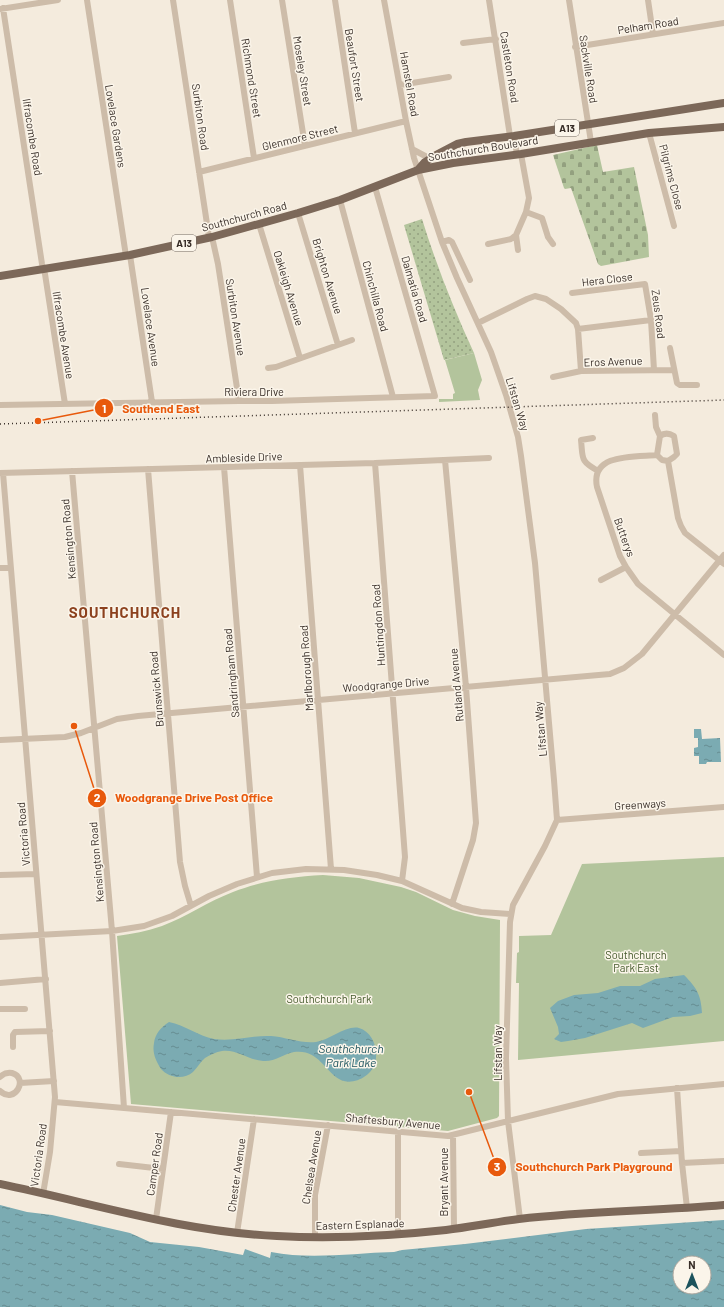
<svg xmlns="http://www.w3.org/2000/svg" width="724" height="1307" font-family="Barlow,sans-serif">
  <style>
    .green { fill: #b3c49c }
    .cemetery { fill: url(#cemetery-stones) }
    .garden { fill: url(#garden-dots) }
    .water { fill: url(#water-ripples); fill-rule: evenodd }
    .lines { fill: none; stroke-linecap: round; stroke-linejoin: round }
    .minor { stroke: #cdbca9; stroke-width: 6 }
    .major { stroke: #7c6859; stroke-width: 8 }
    .rail { stroke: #392f29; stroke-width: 1.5; stroke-dasharray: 1 3; stroke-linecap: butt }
    .labels { text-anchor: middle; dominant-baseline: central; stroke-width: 3; stroke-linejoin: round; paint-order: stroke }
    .shield { fill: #fbf5ea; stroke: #736a63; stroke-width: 1 }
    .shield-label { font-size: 10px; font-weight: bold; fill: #392f29 }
    .street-label { font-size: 11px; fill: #392f29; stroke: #fbf5ea }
    .park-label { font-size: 11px; fill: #44592b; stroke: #fbf5ea }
    .water-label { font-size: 12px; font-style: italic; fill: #1c535d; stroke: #fbf5ea }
    .district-label { font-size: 15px; font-weight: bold; letter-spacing: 1px; fill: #8c411e; stroke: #fbf5ea }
    .leader { fill: none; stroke: #e8590c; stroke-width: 1.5 }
    .callout-dot { fill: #e8590c; stroke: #fbf5ea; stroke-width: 1.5 }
    .mark-label { font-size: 12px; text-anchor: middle; font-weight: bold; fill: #fff }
    .callout-label { font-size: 12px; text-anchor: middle; font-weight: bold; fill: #e8590c; stroke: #fbf5ea; stroke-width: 3; stroke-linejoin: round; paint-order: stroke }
  </style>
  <defs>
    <pattern id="cemetery-stones" width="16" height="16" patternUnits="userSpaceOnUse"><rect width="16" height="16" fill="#b3c49c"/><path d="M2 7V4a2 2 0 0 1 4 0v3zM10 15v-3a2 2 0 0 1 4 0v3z" fill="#93a07f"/></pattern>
    <pattern id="garden-dots" width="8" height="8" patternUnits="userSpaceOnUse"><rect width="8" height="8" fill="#b3c49c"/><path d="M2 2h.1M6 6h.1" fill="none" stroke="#93a07f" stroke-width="1.8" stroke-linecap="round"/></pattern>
    <pattern id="water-ripples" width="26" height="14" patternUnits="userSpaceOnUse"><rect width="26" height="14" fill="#7babb2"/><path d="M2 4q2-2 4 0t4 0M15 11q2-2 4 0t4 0" fill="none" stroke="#668c91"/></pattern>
  </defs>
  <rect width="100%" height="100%" fill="#f4ebdd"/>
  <!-- green -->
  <path class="green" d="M474 353 482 380 478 390 480 400 439 402V399H453V394L455 393 445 360Z
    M724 857V1041L518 1060 519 983H516L517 953 519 952V936L551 935 582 864Z
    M323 875 359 878 401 887 416 892 453 910 475 916 500 920 499 1116 497 1118 448 1131 131 1104 117 936C132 934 147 931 162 926 186 917 209 901 233 892 264 880 291 877 323 875Z"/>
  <!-- cemetery -->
  <path class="cemetery" d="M597 145 603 172 634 167 648 235 649 257 601 266 598 264 571 188 565 189 564 188 553 155Z"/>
  <!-- garden -->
  <path class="garden" d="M422 219C436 264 454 310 474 353L444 360 404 225Z"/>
  <!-- water -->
  <path class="water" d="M694 729H701L702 739 720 738 721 762H707L706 764H699V756H694V748L698 747V738H694Z
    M684 975C697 988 701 995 702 1013L690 1016 673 1017 643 1028 632 1023 585 1038 568 1041 561 1042 554 1039 559 1034 558 1027 550 1008 558 1001 574 995 598 993 620 986H640L655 979Z
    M169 1022C185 1025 198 1036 214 1039 234 1042 252 1035 271 1036 286 1037 302 1044 316 1042 330 1040 346 1025 359 1028 373 1032 379 1050 375 1063 372 1076 352 1087 339 1079 323 1069 318 1049 294 1052 283 1054 275 1062 263 1061 248 1060 237 1049 222 1051 216 1052 210 1055 205 1058 200 1062 198 1067 193 1072 184 1080 169 1078 161 1069 156 1061 152 1053 154 1043 155 1034 161 1027 169 1022Z
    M0 1205 27 1212 52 1215 130 1233 150 1242 199 1247 243 1255 245 1249 270 1258 271 1252C311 1260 353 1253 394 1252L402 1250 465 1244 586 1229 724 1220V1307H0ZM680 1263H704V1287H680Z"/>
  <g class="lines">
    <!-- minor -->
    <path class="minor" d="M87 0 126 256
      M173 0 209 237
      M230 0 254 158
      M282 0 305 146
      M335 0 355 133
      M384 0 406 121 414 158 442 242 457 278 491 352 506 395 518 437 521 456 535 563 554 780 557 820 545 846 513 905 510 922 506 1058 508 1121 520 1219
      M489 0 510 136
      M569 0 591 142
      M648 0 653 34
      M3 8 42 264 45 274 65 404
      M0 9 58 0
      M463 43 496 39
      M575 47 724 23
      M400 85 449 77
      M649 133 674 226
      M514 136 517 155
      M412 149 427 157H433
      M199 172 406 121
      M340 200 393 397
      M526 212 542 218 548 237 553 244
      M298 213 338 345
      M259 224 300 358
      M516 235 518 250
      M212 237 218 264 239 401
      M442 242 449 240 452 242 470 280
      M488 244 511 239 516 235 526 212 529 198 521 154
      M130 255 152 402
      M572 293 645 284 651 320 654 370
      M478 323 527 299 535 296 546 299 561 309 576 323 578 329 581 371
      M578 329 651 320
      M670 348 677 383 680 385H697
      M268 368 276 367 352 340
      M553 377 581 371 674 370
      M0 405 239 401H272L435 396 375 187
      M655 415 656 427 660 436
      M593 438 581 440C583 459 580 461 598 471
      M657 455 660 436C664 433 669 433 674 436L677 454 674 457 668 461
      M445 460 466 687 476 823 473 840 452 904
      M375 463 405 857 402 881
      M300 465 331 869
      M224 467 257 877
      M148 469 180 862 185 886 191 906
      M72 471 112 931 124 1108
      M0 473 375 463 489 458
      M3 473 55 1097 50 1152 43 1194
      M724 564 685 533 681 526 678 518 668 461 662 460 657 455C635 457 590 453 597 487L620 556 626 567 638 584 724 655
      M0 568H10
      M601 580 626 567
      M0 740 65 737 81 733 117 719 138 716 610 674 624 668 642 654 724 555
      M557 820 724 807
      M0 875 36 874
      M0 937 112 931 144 926 172 916 209 896 237 884 272 873 306 869 344 870 377 875 402 881 462 908 481 912 511 914
      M0 983 46 979
      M0 1009H25
      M13 1047V1035L15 1032 50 1031
      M0 1077C3 1074 7 1072 12 1073 29 1078 15 1105 0 1091
      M20 1083 54 1081
      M677 1088 682 1163 687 1208
      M55 1102 448 1136 618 1094 724 1084
      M453 1136 454 1229
      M641 1153 681 1151
      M682 1163 724 1161
      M119 1164 163 1169
      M156 1219 171 1112
      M237 1233 254 1119
      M398 1233V1132
      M315 1236V1195L328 1125"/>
    <!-- major -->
    <path class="major" d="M418 170 425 162 436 155 457 144 466 142 514 136 724 103
      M0 276 130 255 212 237 298 213 340 200 418 170 453 163 521 154 649 133 724 127
      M0 1184C92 1203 183 1232 277 1236 333 1239 391 1236 446 1230 470 1227 495 1222 519 1219 587 1211 656 1211 724 1205"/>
    <!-- rail -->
    <path class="rail" d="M0 424 724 400"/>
  </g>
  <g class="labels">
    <!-- shield labels -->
    <g class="shield">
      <rect x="555" y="120" width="24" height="16" rx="3"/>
      <rect x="172" y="235" width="24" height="16" rx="3"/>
    </g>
    <g class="shield-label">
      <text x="567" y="128">A13</text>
      <text x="184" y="243">A13</text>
    </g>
    <!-- street labels -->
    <g class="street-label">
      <text transform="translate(648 25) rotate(-9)">Pelham Road</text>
      <text transform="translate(355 65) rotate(81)">Beaufort Street</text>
      <text transform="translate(510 67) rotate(81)">Castleton Road</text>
      <text transform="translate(589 69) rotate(81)">Sackville Road</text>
      <text transform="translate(303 71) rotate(81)">Moseley Street</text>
      <text transform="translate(252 78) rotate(81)">Richmond Street</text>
      <text transform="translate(410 84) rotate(80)">Hamstel Road</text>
      <text transform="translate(201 117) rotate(82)">Surbiton Road</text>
      <text transform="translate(116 126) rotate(81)">Lovelace Gardens</text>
      <text transform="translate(33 137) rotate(81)">Ilfracombe Road</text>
      <text transform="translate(300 137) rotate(-14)">Glenmore Street</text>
      <text transform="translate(483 148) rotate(-9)">Southchurch Boulevard</text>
      <text transform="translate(672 177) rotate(75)">Pilgrims Close</text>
      <text transform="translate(244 216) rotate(-15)">Southchurch Road</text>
      <text transform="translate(328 276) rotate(73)">Brighton Avenue</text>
      <text transform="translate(607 279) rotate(-7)">Hera Close</text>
      <text transform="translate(289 288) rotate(73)">Oakleigh Avenue</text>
      <text transform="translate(415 289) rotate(74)">Dalmatia Road</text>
      <text transform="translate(376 296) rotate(75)">Chinchilla Road</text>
      <text transform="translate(659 314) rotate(83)">Zeus Road</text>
      <text transform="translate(236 317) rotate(81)">Surbiton Avenue</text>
      <text transform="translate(151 327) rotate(82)">Lovelace Avenue</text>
      <text transform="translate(64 335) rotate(81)">Ilfracombe Avenue</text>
      <text transform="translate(613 361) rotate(-2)">Eros Avenue</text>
      <text x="254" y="391">Riviera Drive</text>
      <text transform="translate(518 404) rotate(73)">Lifstan Way</text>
      <text transform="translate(244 457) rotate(-2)">Ambleside Drive</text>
      <text transform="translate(625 537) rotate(70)">Butterys</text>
      <text transform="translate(68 539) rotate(-95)">Kensington Road</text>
      <text transform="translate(378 625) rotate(-94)">Huntingdon Road</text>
      <text transform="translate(306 668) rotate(-94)">Marlborough Road</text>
      <text transform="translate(231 673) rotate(-95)">Sandringham Road</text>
      <text transform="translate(386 684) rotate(-5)">Woodgrange Drive</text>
      <text transform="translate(456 685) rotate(-95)">Rutland Avenue</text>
      <text transform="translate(156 689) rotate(-95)">Brunswick Road</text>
      <text transform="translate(540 729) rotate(-95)">Lifstan Way</text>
      <text transform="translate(640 804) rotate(-4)">Greenways</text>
      <text transform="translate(23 834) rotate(-95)">Victoria Road</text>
      <text transform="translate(96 862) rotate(-95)">Kensington Road</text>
      <text transform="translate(497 1053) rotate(-90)">Lifstan Way</text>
      <text transform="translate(393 1121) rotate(5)">Shaftesbury Avenue</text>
      <text transform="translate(38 1155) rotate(-82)">Victoria Road</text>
      <text transform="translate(154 1164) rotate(-82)">Camper Road</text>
      <text transform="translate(311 1167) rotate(-81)">Chelsea Avenue</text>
      <text transform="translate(236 1175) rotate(-82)">Chester Avenue</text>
      <text transform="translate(443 1182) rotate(-90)">Bryant Avenue</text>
      <text transform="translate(360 1224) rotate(-2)">Eastern Esplanade</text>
    </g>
    <!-- park labels -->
    <g class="park-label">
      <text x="636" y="954">Southchurch<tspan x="636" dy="13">Park East</tspan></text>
      <text x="329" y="998">Southchurch Park</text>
    </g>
    <!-- water labels -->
    <g class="water-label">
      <text x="351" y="1048">Southchurch<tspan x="351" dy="14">Park Lake</tspan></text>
    </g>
    <!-- district labels -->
    <g class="district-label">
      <text x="125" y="612">SOUTHCHURCH</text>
    </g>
  </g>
  <!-- callouts -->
  <path class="leader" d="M38 421L104 408M74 726L97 798M469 1092L497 1167"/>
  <g class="callout-dot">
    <circle cx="38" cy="421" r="4"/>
    <circle cx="74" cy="726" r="4"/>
    <circle cx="469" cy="1092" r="4"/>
    <circle cx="104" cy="408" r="10"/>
    <circle cx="97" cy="798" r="10"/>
    <circle cx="497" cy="1167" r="10"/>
  </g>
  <g class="mark-label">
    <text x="104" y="413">1</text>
    <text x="97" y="802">2</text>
    <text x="497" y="1171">3</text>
  </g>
  <g class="callout-label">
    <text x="161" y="413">Southend East</text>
    <text x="194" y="802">Woodgrange Drive Post Office</text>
    <text x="594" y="1171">Southchurch Park Playground</text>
  </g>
  <!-- north arrow -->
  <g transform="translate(692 1275)"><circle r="19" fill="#fbf5ea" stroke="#ada69d"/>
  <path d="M0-3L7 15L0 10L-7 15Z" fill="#1c535d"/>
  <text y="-6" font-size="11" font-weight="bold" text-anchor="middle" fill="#392f29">N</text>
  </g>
</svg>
